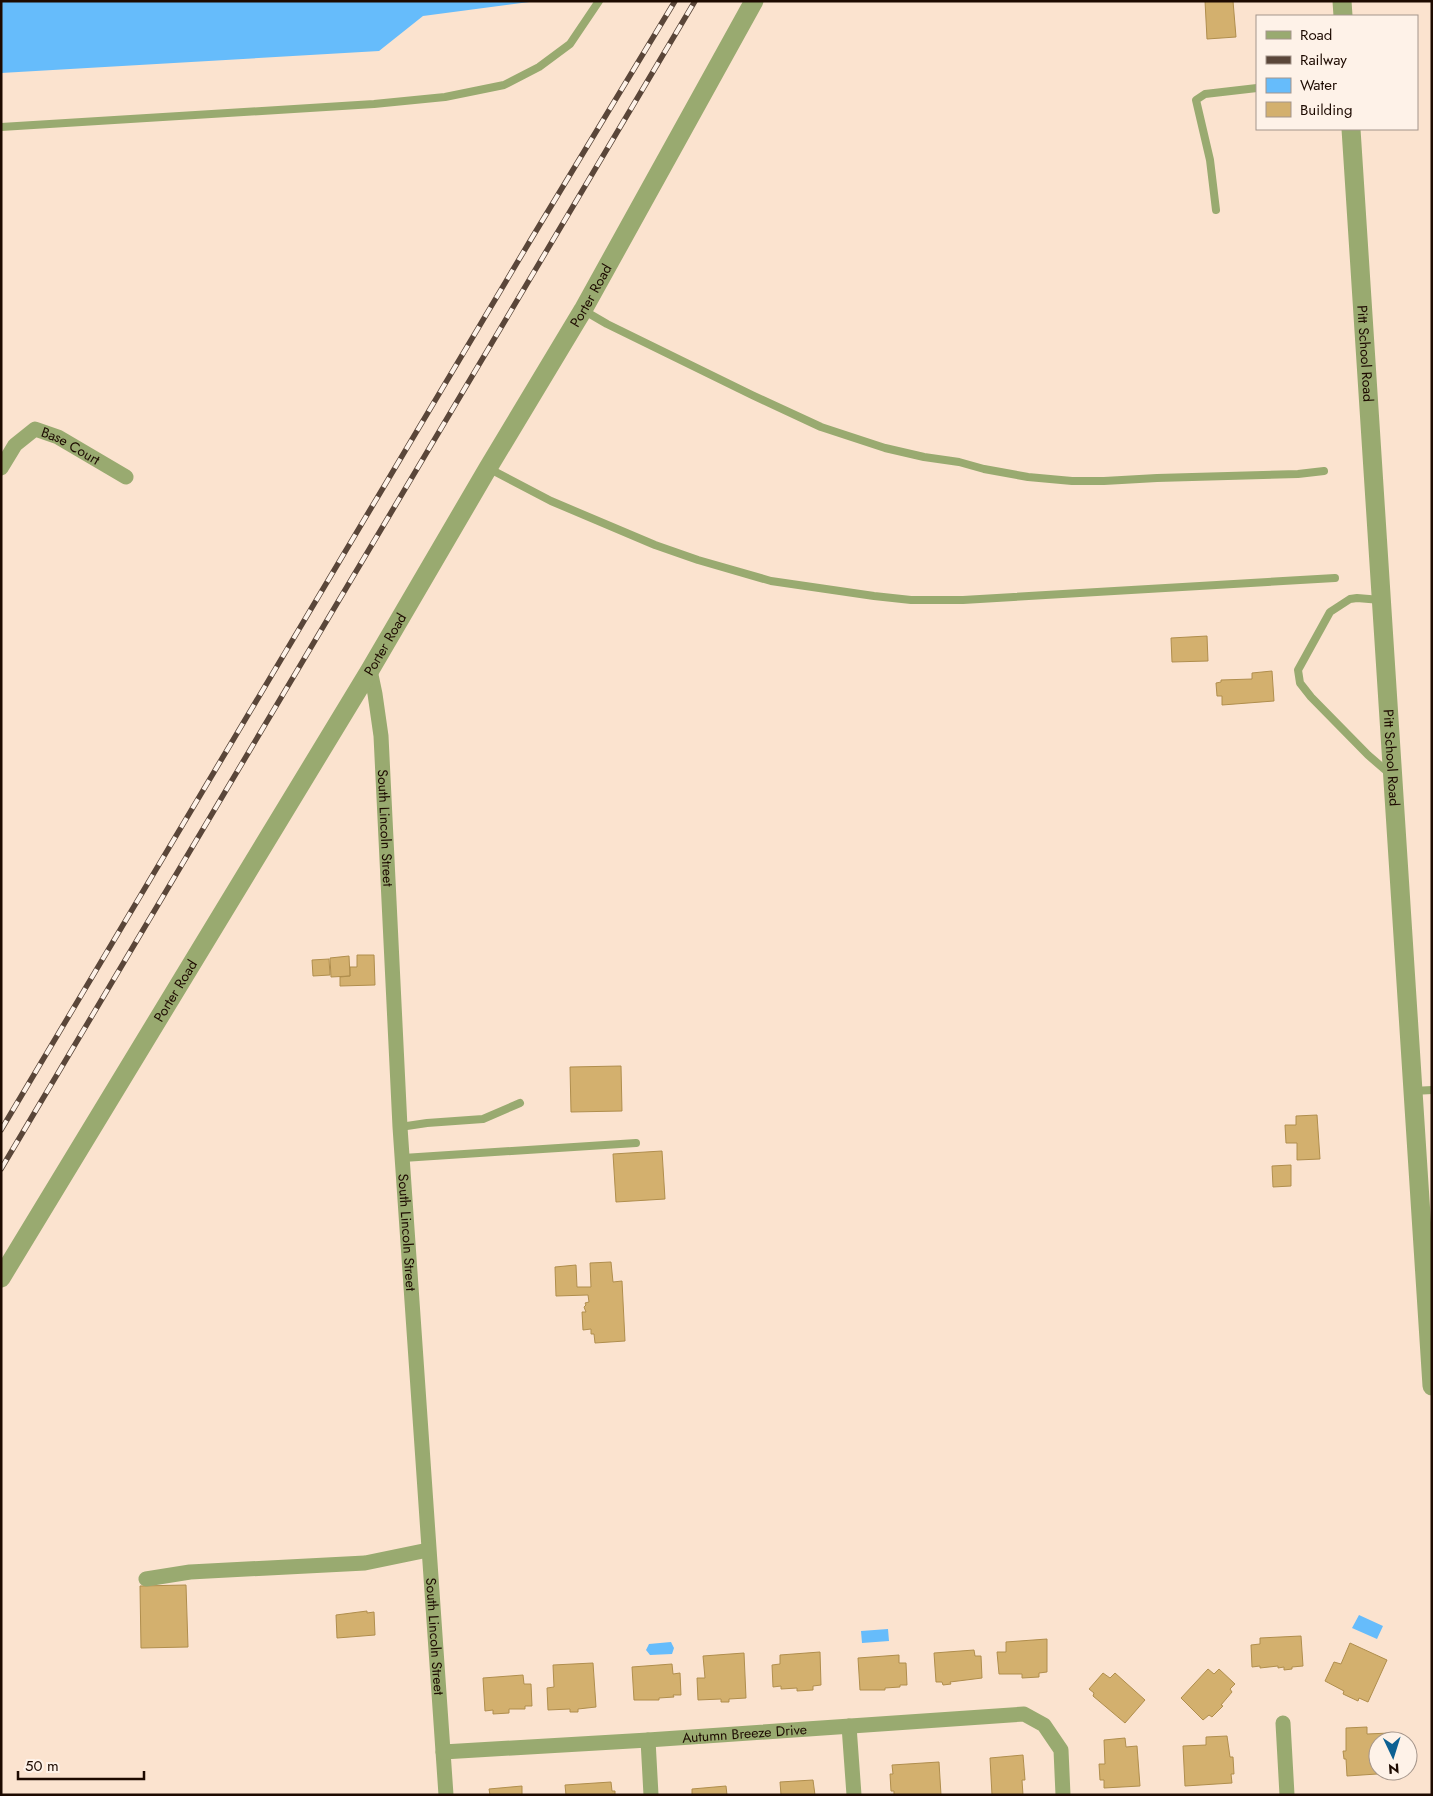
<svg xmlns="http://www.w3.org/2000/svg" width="1433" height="1796" font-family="Jost,sans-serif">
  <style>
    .water { fill: #66bcfb }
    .building { fill: #d3b06e; stroke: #b08e4d }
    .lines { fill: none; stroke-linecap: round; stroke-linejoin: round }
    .service { stroke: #99aa70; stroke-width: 8 }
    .minor { stroke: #99aa70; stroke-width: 15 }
    .tertiary { stroke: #99aa70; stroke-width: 19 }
    .rail-casing { stroke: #5a4639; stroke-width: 5.5 }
    .rail { stroke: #fef2e8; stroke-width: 4; stroke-dasharray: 11; stroke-linecap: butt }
    .labels { text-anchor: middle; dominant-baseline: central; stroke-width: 5; stroke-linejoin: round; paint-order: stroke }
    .street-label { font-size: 14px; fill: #1d0a00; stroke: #fef2e8 }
  </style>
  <rect width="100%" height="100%" fill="#fbe3cf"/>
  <!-- water -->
  <path class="water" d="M1 1H537L423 16 379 51 1 73Z
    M1359 1615 1383 1626 1377 1639 1352 1628Z
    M888 1629 889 1641 862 1643 861 1631Z
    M671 1642 674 1648 672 1654 650 1655 646 1650 649 1644Z"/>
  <!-- building -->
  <path class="building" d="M1205 1H1233L1236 37 1207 39Z
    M1207 636 1208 661 1172 662 1171 638Z
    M1272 671 1274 701 1222 705V696H1217L1216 683 1221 682V680L1252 679V673Z
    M357 955H374L375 985 340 986V977L350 976V967H357Z
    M349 956 350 976 331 977 330 958Z
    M329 959 330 975 313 976 312 960Z
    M621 1066 622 1111 571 1112 570 1067Z
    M1317 1115 1320 1159 1297 1160V1143H1286L1285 1125H1296V1116Z
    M662 1151 665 1199 616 1202 613 1154Z
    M1291 1165V1186L1273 1187 1272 1166Z
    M611 1262 613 1282 622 1281 625 1341 595 1343 594 1334H591V1329L583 1330 582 1312H586L584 1307 586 1305 585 1303 589 1302 588 1295 556 1296 555 1267 576 1265 577 1287H591L590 1263Z
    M186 1585 188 1647 141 1648 140 1586Z
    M367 1611V1613L374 1612 375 1635 337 1638 336 1615Z
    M1301 1636 1303 1666 1292 1667V1669L1284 1670V1667L1278 1668V1666L1260 1668V1666L1252 1667 1251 1645 1260 1644V1638Z
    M1047 1639V1672L1039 1673V1677L1022 1678V1674H999L997 1652H1006V1642Z
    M1350 1643 1387 1660 1368 1702 1359 1698 1358 1701 1343 1694 1344 1691 1325 1681 1334 1662 1341 1664Z
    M974 1650 975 1656H981L982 1678 950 1682 951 1684 943 1685 942 1682H936L934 1653Z
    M820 1652 821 1685 813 1686V1690L797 1691V1688L781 1689V1686L773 1687 772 1665 780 1664V1655Z
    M744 1653 746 1698 729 1699V1702H721V1699L698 1700 697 1678H705L703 1656Z
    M899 1655V1663H906L907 1685H900V1687L885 1688V1690H860L858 1658Z
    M593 1663 596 1707 578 1709V1712H570V1709L548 1710 547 1688 554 1687 553 1665Z
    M672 1664 673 1674 680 1673 681 1695H673L674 1697 659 1698V1700H634L632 1667Z
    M1208 1669 1214 1674 1219 1669 1235 1684 1230 1689 1232 1692 1221 1705 1223 1706 1212 1717 1209 1715 1203 1720 1181 1698Z
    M1103 1673 1110 1678 1115 1673 1145 1700 1125 1723 1093 1696 1094 1693 1089 1689Z
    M523 1675 524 1684H531L532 1706H525V1709H509V1713L493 1714V1710L485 1711 483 1678Z
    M1367 1727V1734L1390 1733V1741H1378V1771H1392V1773L1347 1776 1346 1759H1344L1343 1751H1346V1728Z
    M1227 1736 1230 1757H1233L1234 1774H1231L1232 1783 1185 1786 1183 1746 1206 1745V1737Z
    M1125 1738 1126 1747 1137 1746 1140 1786 1104 1788V1780H1100L1099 1764H1105L1104 1740Z
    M1023 1755 1025 1780H1022L1023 1795H992L990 1758Z
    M939 1762 941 1795H894V1791H891L890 1774H893L892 1765Z
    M813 1780 815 1795H781L780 1782Z
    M611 1782 612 1791H615V1795H566L565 1785Z
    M522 1786V1795H490L489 1789Z
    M726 1786 727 1795H692V1789Z"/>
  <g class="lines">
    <!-- service -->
    <path class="service" d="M1 127 374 104 445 97 504 85 539 67 570 44 599 1
      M1216 210 1210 160 1196 100 1205 94 1257 88
      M583 310 607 324 752 395 821 427 885 448 924 457 959 462 984 469 1028 477 1072 481H1104L1157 478 1298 474 1324 471
      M488 468 551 501 655 545 698 560 771 581 874 596 911 600H963L1335 578
      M1381 600 1357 598 1350 599 1330 612 1298 670 1300 683 1311 697 1368 755 1390 774
      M1413 1091 1432 1090
      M400 1127 427 1123 483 1119 520 1103
      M403 1158 636 1143"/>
    <!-- minor -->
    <g class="minor">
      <path id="s1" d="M1 468 15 445 35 429 58 437 126 477"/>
      <path id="s2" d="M370 670 375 694 381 736 400 1127 446 1795"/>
      <path d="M146 1579 190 1572 365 1563 428 1550"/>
      <path d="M1283 1723 1287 1795"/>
      <path d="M849 1726 854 1795"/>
      <path d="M648 1740 651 1795"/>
      <path id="s3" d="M443 1752 648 1740 1024 1714 1044 1725 1061 1750 1063 1795"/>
    </g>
    <!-- tertiary -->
    <g class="tertiary">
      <path d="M1342 1 1343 16"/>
      <path id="s4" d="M1351 129 1432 1386"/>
      <path id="s5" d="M1 1278 370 670 488 468 583 310 754 1"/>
    </g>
    <!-- rail casing -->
    <g class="rail-casing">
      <path id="rail" d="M1 1130 530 241 675 1
        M1 1169 695 1"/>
    </g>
    <!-- rail -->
    <use href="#rail" class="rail"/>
  </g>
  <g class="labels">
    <!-- street labels -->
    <g class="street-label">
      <text stroke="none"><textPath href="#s5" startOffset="1146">Porter Road</textPath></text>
      <text stroke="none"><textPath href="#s4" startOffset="225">Pitt School Road</textPath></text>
      <text stroke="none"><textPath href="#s1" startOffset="92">Base Court</textPath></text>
      <text stroke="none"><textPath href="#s5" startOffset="741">Porter Road</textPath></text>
      <text stroke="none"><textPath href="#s4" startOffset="630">Pitt School Road</textPath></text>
      <text stroke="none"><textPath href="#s2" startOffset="159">South Lincoln Street</textPath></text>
      <text stroke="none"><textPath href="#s5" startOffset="336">Porter Road</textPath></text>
      <text stroke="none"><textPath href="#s2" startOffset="564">South Lincoln Street</textPath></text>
      <text stroke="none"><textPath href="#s2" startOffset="969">South Lincoln Street</textPath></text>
      <text stroke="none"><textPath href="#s3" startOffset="302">Autumn Breeze Drive</textPath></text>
    </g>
  </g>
  <!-- border -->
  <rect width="1433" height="1796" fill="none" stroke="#1d0a00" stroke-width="5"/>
  <!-- legend -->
  <rect x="1256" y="15" width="162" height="115" fill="#fef2e8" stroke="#a4958b"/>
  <rect x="1266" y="31" width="25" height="8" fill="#99aa70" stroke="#a4958b"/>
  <text x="1300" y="40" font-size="15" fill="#1d0a00">Road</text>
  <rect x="1266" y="56" width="25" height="8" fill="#5a4639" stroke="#a4958b"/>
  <text x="1300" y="65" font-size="15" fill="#1d0a00">Railway</text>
  <rect x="1266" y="78" width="25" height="15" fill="#66bcfb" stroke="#a4958b"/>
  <text x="1300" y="90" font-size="15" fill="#1d0a00">Water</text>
  <rect x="1266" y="102" width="25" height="15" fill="#d3b06e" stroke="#a4958b"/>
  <text x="1300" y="115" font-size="15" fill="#1d0a00">Building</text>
  <!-- north arrow -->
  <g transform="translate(1393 1756) rotate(176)"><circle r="24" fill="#fef2e8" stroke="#a4958b"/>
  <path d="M0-4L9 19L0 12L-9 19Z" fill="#0d6193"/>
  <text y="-8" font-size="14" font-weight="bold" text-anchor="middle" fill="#1d0a00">N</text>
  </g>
  <!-- scale -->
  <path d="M18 1771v8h126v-8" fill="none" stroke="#1d0a00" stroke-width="2.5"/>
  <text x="25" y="1771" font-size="15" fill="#1d0a00" stroke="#fef2e8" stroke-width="4" paint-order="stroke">50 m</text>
</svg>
